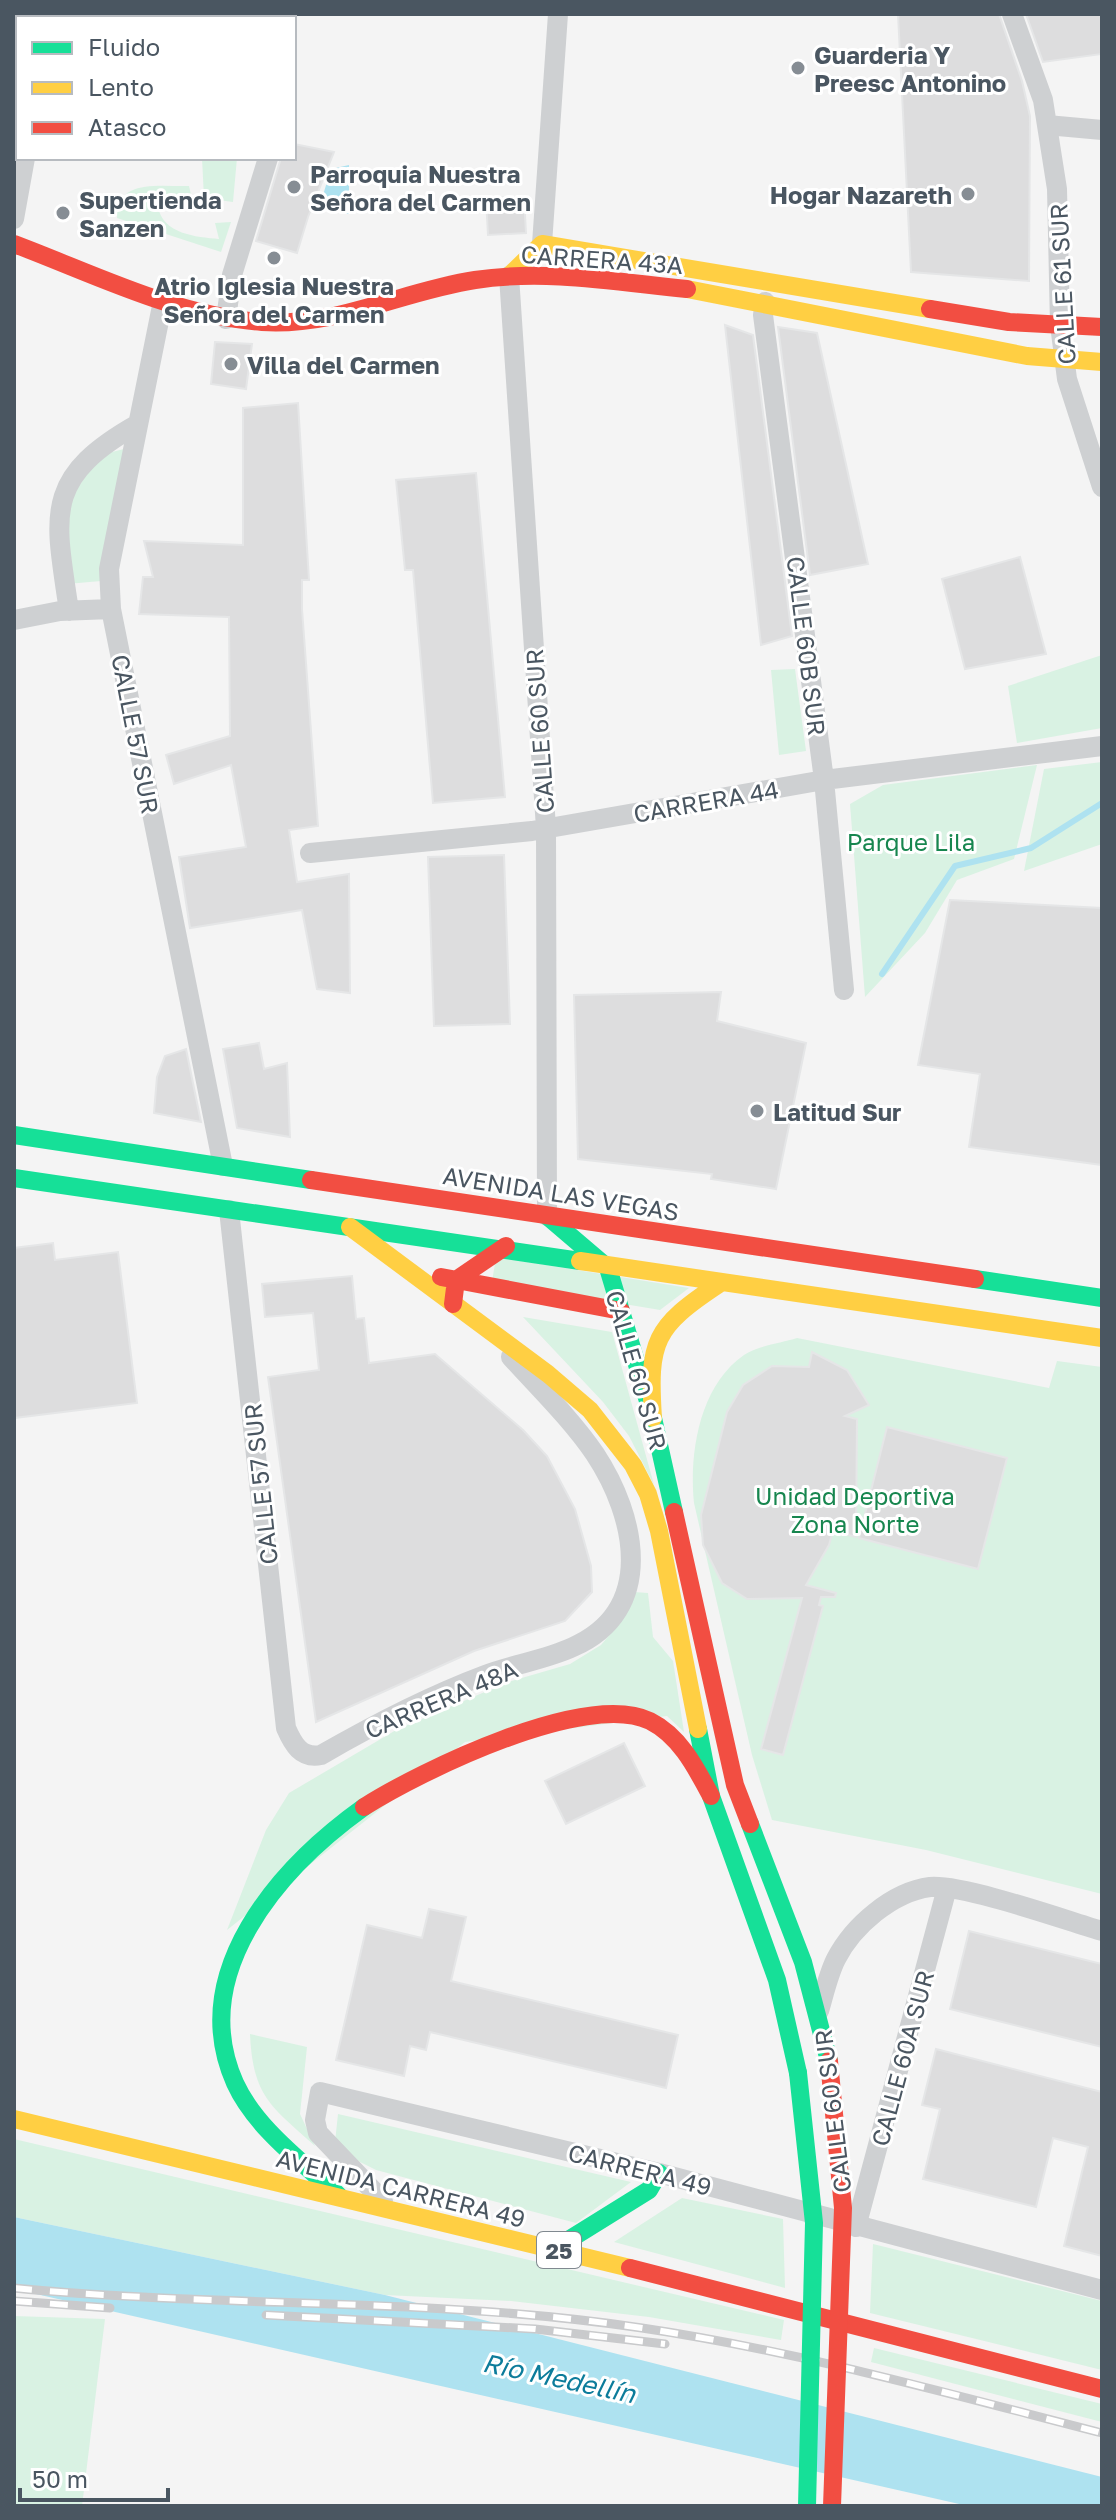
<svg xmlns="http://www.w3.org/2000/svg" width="1116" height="2520" font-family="'Golos Text',sans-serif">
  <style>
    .green { fill: #d9f2e3 }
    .water { fill: #aee2f0 }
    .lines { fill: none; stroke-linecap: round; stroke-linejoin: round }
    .stream { stroke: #aee2f0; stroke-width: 6 }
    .building { fill: #ddddde; stroke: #e5e6e7; stroke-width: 2 }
    .street { stroke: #ced0d2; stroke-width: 20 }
    .fast { stroke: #16e098; stroke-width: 18 }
    .slow { stroke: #ffcf43; stroke-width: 18 }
    .jam { stroke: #f24e42; stroke-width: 18 }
    .rail-casing { stroke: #c9cacc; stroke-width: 9 }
    .rail { stroke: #fff; stroke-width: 6; stroke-dasharray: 18; stroke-linecap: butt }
    .fast-bridge { stroke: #16e098; stroke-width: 18 }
    .jam-bridge { stroke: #f24e42; stroke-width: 18 }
    .poi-dot { fill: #868d94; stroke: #fff; stroke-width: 3 }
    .labels { text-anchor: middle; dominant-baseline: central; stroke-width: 6; stroke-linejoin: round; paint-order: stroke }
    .shield { fill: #fff; stroke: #808990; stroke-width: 2 }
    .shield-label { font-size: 22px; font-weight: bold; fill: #4a5661 }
    .poi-label { font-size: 24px; font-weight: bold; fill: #4a5661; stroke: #fff; text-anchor: start }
    .street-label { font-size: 24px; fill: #4a5661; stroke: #fff }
    .park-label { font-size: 24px; fill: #17864f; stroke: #fff }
    .water-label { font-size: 26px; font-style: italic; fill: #0c7c9b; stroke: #fff }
  </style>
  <rect width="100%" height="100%" fill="#f4f4f4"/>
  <!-- green -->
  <path class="green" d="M202 158H237L233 202 204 198Z
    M189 186 192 199 158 207C163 234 196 237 219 239L215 223 231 222 221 252 117 218C117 178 159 187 189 186Z
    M124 449 101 581 67 584 66 505 100 455Z
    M1102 655V728L1017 743 1008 686Z
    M795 669 806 751 779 755 771 670Z
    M1102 762V844L1024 871 1044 769Z
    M1037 765 1014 859 957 880 925 933 865 997 850 804 883 785Z
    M496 1257 689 1288 660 1310 492 1282Z
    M523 1317 612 1332 654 1485 629 1436 603 1402Z
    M797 1338 1049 1388 1057 1361 1102 1367V1894L926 1850 772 1820 752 1755 694 1503C689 1454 699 1386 744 1355 757 1346 781 1343 797 1338Z
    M634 1592 648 1593 653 1637 673 1661 684 1732 667 1716 465 1742 227 1930 266 1830 289 1793 396 1730 508 1682 570 1664 601 1645 621 1621Z
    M250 2034 307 2047 300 2114 315 2146C271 2106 253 2097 250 2034Z
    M338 2114 631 2182 576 2223 376 2170 358 2161 335 2142Z
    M14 2139 784 2320 781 2340 649 2317 511 2301 385 2295 14 2217Z
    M682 2198 783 2219 785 2288 614 2242Z
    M873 2244 1102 2301V2370L870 2313Z
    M14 2316 105 2319 82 2506H14Z
    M874 2348 1102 2404V2422L871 2362Z"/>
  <!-- water -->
  <path class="water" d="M349 165V214L319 208 331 169Z
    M14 2217 385 2295 1102 2477V2506H968L14 2289Z"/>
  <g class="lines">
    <!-- stream -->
    <path class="stream" d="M882 974 955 866 1031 848 1102 803"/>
  </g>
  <!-- building -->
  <path class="building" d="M898 14H999L1022 81 1030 116 1029 281 911 272Z
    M1026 14H1102V54L1043 62Z
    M294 144 334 152 308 217 297 253 256 241 281 158H294Z
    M524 197 526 233 488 235 486 198Z
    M725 325 753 335 792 636 761 645Z
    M778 327 817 333 868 564 810 575Z
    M215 342 252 344 246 389 211 384Z
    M298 403 309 580H302V609L318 826 289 830 297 882 349 874 350 993 317 989 302 910 190 928 179 857 246 847 231 765 174 784 166 755 230 736 229 617 139 614 143 577H153L144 541 243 545V408Z
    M476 473 505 797 433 803 413 570H405L396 480Z
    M1020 557 1046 654 965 669 942 579Z
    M504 855 510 1024 434 1026 428 857Z
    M950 900 1102 908V1165L969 1147 980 1074 918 1065Z
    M721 992 717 1021 806 1043 776 1189 711 1179 712 1174 578 1159 574 995Z
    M259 1043 264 1069 287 1063 290 1137 237 1128 223 1049Z
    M186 1049 201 1122 154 1113 157 1077 165 1056Z
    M53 1243 55 1260 118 1252 137 1403 14 1418V1248Z
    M352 1276 356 1319 364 1318 369 1363 435 1354 523 1430 547 1456 575 1509 591 1566 592 1592 565 1621 474 1651 316 1722 268 1377 319 1370 313 1313 265 1317 262 1284Z
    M812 1352 847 1370 869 1405 845 1416 857 1419 856 1537 833 1531 829 1545 806 1585 836 1593 835 1597H821L819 1605 823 1606 783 1755 761 1749 802 1598 747 1599 722 1583 703 1545 701 1515 727 1412 743 1385 772 1366 809 1367Z
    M887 1427 1007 1458 978 1569 859 1538Z
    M624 1743 645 1786 566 1824 545 1781Z
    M429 1909 466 1917 451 1981 678 2035 666 2088 430 2032 426 2050 410 2046 404 2076 336 2060 367 1925 422 1938Z
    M969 1931 1102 1964V2047L950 2009Z
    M936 2049 1102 2092V2256L1064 2246 1088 2147 1053 2138 1036 2207 923 2179 940 2109 922 2105Z"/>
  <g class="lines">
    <!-- street -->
    <path class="street" d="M1012 14 1043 100 1057 189 1060 325 1067 379 1102 487
      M285 18V14
      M14 100 18 110
      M1047 125 1102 130
      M14 219 25 158
      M542 244 558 14
      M509 276 546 828 547 1216
      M163 301 109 569 111 609 223 1166
      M765 302 763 315 824 780 844 990
      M226 319 232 275 268 158
      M69 611C55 515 42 478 138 424
      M14 620 60 611 111 609
      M310 853 532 831 824 780 1102 746
      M229 1210 286 1728C293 1744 301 1759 321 1755 373 1725 429 1696 485 1675 514 1664 545 1660 573 1647 657 1610 636 1516 595 1454 571 1419 539 1388 511 1357
      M819 2011C824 1994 828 1975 836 1959 853 1926 892 1892 930 1887 963 1884 1065 1920 1102 1931
      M383 2201 318 2133 315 2120 320 2092 659 2173 1102 2290
      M856 2227 947 1888"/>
    <!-- fast -->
    <path class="fast" d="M14 1135 311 1180
      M14 1178 580 1261
      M547 1216 608 1268 653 1418 674 1512
      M975 1279 1102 1298
      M698 1729 711 1796 777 1980 798 2073
      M750 1824 803 1962 829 2061
      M339 2196C304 2163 256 2129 235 2083 186 1973 279 1868 364 1807
      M554 2249 649 2190 659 2173"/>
    <!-- slow -->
    <path class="slow" d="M509 276 542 244 930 309
      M687 289 1027 356 1102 362
      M350 1227 548 1374 590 1410 633 1465 648 1494 659 1531 698 1729
      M580 1261 1102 1338
      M653 1418C648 1341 654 1327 719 1284
      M14 2119 630 2268"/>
    <!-- jam -->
    <path class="jam" d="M14 244C94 274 176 316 262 322 336 327 403 291 475 280 545 269 617 282 687 289
      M930 309 1009 322 1102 327
      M311 1180 975 1279
      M441 1277 621 1311
      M453 1304 456 1280 506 1246
      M674 1512 735 1785 750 1824
      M364 1807C421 1771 586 1690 650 1721 680 1736 696 1768 711 1796
      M630 2268 1102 2389"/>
    <!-- rail casing -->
    <g class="rail-casing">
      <path id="rail" d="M14 2288C223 2308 435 2297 642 2328 798 2351 950 2394 1102 2433
        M14 2301 110 2308
        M266 2315 535 2329 665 2344"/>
    </g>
    <!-- rail -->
    <use href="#rail" class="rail"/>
    <!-- fast-bridge -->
    <path class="fast-bridge" d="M798 2073 814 2223 807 2506"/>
    <!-- jam-bridge -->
    <path class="jam-bridge" d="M829 2061 843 2208 832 2506"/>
  </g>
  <!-- markers -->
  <g class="poi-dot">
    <circle cx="798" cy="68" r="8"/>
    <circle cx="294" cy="187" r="8"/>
    <circle cx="968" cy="194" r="8"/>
    <circle cx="63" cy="213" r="8"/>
    <circle cx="274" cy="258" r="8"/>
    <circle cx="231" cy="364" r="8"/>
    <circle cx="757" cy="1111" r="8"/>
  </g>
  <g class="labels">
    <!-- shield labels -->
    <rect class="shield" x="537" y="2232" width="44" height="36" rx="6"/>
    <g class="shield-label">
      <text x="559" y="2250">25</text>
    </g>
    <!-- poi labels -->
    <g class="poi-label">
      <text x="814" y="54">Guarderia Y<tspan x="814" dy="28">Preesc Antonino</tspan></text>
      <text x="310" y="173">Parroquia Nuestra<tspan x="310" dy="28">Señora del Carmen</tspan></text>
      <text x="952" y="194" text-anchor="end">Hogar Nazareth</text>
      <text x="79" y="199">Supertienda<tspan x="79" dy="28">Sanzen</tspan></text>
      <text x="274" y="285" text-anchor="middle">Atrio Iglesia Nuestra<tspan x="274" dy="28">Señora del Carmen</tspan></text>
      <text x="247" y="364">Villa del Carmen</text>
      <text x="773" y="1111">Latitud Sur</text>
    </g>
    <!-- street labels -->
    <g class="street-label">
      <text transform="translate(602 259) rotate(4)">CARRERA 43A</text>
      <text transform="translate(1062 284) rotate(-93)">CALLE 61 SUR</text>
      <text transform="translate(807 646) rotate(83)">CALLE 60B SUR</text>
      <text transform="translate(539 731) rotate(-94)">CALLE 60 SUR</text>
      <text transform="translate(136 734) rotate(79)">CALLE 57 SUR</text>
      <text transform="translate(706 801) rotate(-10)">CARRERA 44</text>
      <text transform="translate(561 1193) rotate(9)">AVENIDA LAS VEGAS</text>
      <text transform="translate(637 1370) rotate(74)">CALLE 60 SUR</text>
      <text transform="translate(260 1484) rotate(-96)">CALLE 57 SUR</text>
      <text transform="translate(441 1699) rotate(-23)">CARRERA 48A</text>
      <text transform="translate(902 2058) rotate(-75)">CALLE 60A SUR</text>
      <text transform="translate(832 2111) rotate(-97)">CALLE 60 SUR</text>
      <text transform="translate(640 2169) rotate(14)">CARRERA 49</text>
      <text transform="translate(401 2188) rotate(14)">AVENIDA CARRERA 49</text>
    </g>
    <!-- park labels -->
    <g class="park-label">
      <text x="911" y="841">Parque Lila</text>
      <text x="855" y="1495">Unidad Deportiva<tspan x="855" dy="28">Zona Norte</tspan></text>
    </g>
    <!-- water labels -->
    <g class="water-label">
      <text transform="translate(559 2378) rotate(12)">Río Medellín</text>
    </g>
  </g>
  <!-- border -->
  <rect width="1116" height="2520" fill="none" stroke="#4a5661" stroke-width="32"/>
  <!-- legend -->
  <rect x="16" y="16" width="280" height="144" fill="#ffffff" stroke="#b7bbc0" stroke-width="2"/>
  <rect x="32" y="42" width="40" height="12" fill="#16e098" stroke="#b7bbc0" stroke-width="2"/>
  <text x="88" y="56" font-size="24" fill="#4a5661">Fluido</text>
  <rect x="32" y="82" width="40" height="12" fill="#ffcf43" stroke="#b7bbc0" stroke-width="2"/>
  <text x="88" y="96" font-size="24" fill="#4a5661">Lento</text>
  <rect x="32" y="122" width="40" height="12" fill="#f24e42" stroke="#b7bbc0" stroke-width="2"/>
  <text x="88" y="136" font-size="24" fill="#4a5661">Atasco</text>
  <!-- scale -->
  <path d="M20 2488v12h148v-12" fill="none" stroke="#4a5661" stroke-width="4"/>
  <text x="32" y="2488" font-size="24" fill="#4a5661" stroke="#ffffff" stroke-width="6" paint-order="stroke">50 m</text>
</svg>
